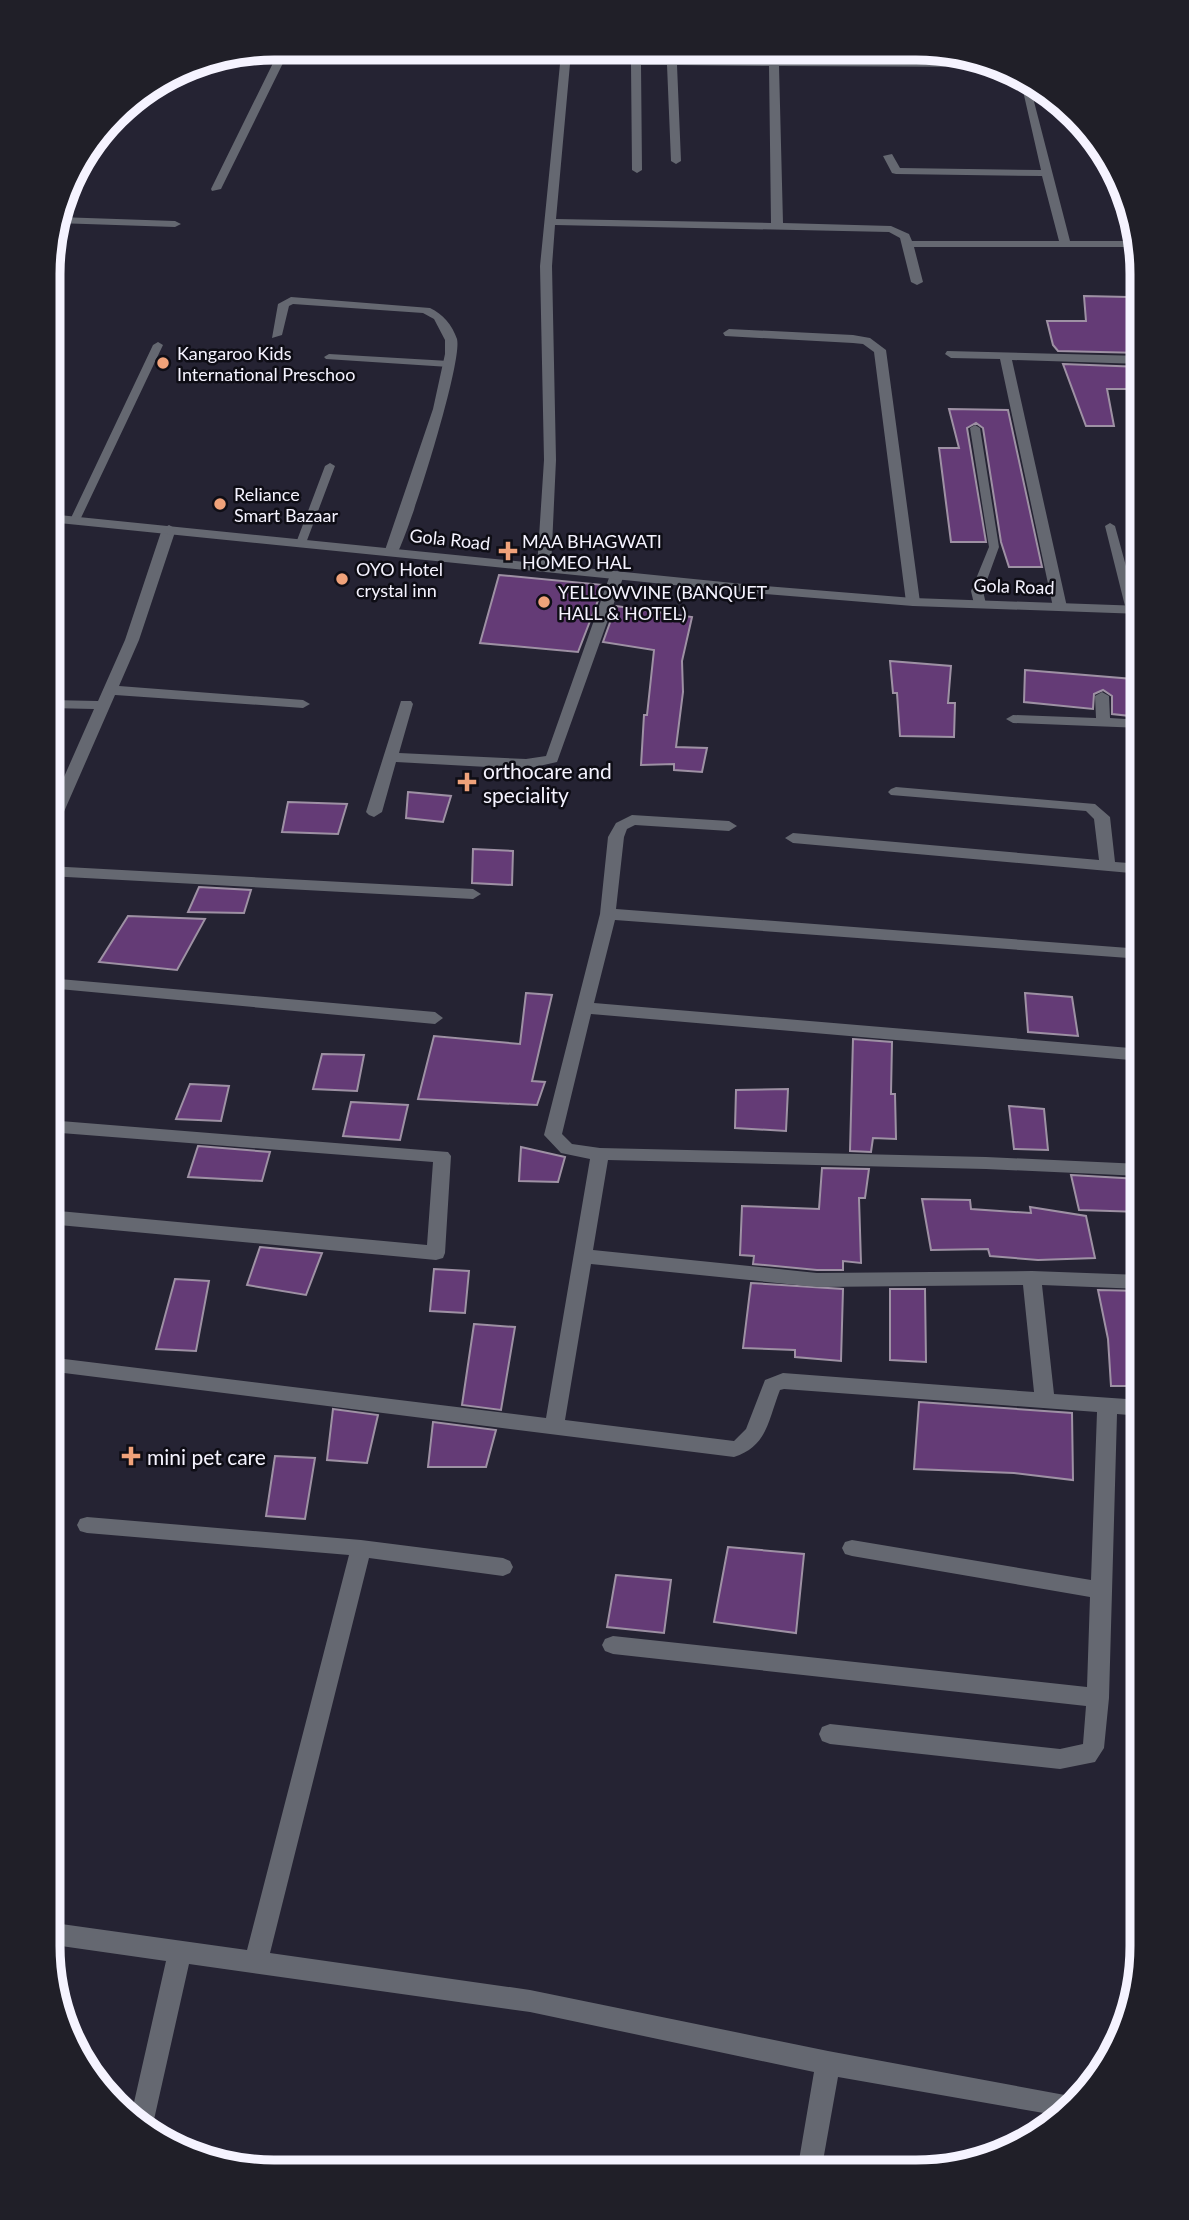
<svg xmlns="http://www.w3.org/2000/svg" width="1189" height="2220" font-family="Lato,sans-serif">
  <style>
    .building { fill: #643b76; stroke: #9e91a4; stroke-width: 2 }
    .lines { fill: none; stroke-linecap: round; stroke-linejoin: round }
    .service { fill: #656871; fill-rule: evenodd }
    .minor { fill: #656871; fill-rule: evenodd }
    .tertiary { fill: #656871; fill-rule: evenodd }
    .poi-dot { fill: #f0a27a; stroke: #0e0d15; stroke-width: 2.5 }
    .labels { text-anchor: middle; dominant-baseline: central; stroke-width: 5; stroke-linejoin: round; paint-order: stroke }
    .far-poi-label { font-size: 18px; fill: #f5f3ff; stroke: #0e0d15; text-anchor: start }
    .far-street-label { font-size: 18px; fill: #f5f3ff; stroke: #0e0d15 }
    .poi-label { font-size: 21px; fill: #f5f3ff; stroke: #0e0d15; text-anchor: start }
    .rim { fill: none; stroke: #f5f3ff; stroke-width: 9 }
  </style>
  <rect width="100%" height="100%" fill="#252333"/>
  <!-- building -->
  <path class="building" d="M1084 296 1128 297 1127 328H1142V353L1058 351 1053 345 1047 321H1086Z
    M1063 364 1142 367V389H1107L1114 426H1086Z
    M949 409 1008 410 1042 567H1009L1001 542 983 428 976 423 967 428 986 542H951L939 448H959Z
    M499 575 604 585 578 652 480 643Z
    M616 606 692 617 682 661 683 692 676 747 707 748 702 772 674 770V764L641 765 644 715H647L654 650 603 642Z
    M890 661 951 666 948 703H955L954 737 900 736 897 693H893Z
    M1025 670 1133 679 1140 717 1112 714V696L1103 690 1094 694 1093 709 1024 702Z
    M408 792 451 796 443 822 406 818Z
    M288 802 347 804 338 834 282 832Z
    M473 849 513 851 512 885 472 883Z
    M199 887 251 890 244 913 188 912Z
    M128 916 205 919 177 970 99 962Z
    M526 993 552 995 532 1081 545 1082 537 1105 418 1099 434 1036 520 1044Z
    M1025 993 1072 997 1078 1036 1028 1032Z
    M853 1039 892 1042 891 1094H895L896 1139 873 1138 871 1152 850 1151Z
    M322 1054 364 1055 357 1091 313 1089Z
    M190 1084 229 1086 221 1121 176 1119Z
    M788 1089 786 1131 735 1128 736 1090Z
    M351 1102 408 1105 400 1140 343 1136Z
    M1009 1106 1044 1109 1048 1150 1014 1149Z
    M198 1146 270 1152 262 1181 188 1177Z
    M521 1147 565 1157 558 1182 519 1181Z
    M822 1168 869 1169 865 1198H859L861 1263 843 1261V1270H817L753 1264 754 1256 740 1255 742 1206 819 1209Z
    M1071 1175 1139 1179 1141 1212 1079 1210Z
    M922 1199 970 1200 971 1209 1031 1213 1030 1207 1086 1216 1095 1258 1038 1260 990 1256 988 1249 931 1250Z
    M260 1247 322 1253 306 1295 247 1285Z
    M434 1269 469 1271 465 1313 430 1311Z
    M175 1279 209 1281 196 1351 156 1349Z
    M751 1283 843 1289 841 1361 795 1357V1350L743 1348Z
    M890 1289H925L926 1362 890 1360Z
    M1098 1290 1141 1291V1386H1111L1108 1339Z
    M474 1324 515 1327 501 1410 462 1405Z
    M919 1402 1072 1413 1073 1480 1014 1473 914 1469Z
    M333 1409 378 1415 367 1463 327 1460Z
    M433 1422 496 1430 486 1467H428Z
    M275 1456 315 1458 305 1519 266 1516Z
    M728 1547 804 1554 796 1633 714 1622Z
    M616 1575 671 1580 664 1633 607 1627Z"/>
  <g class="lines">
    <!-- service -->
    <path class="service" d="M158 342 163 345 80 520 75 523 71 522 70 520 153 345Z
      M329 354 449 361 454 364 449 367 326 359 324 357Z
      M49 367 56 369 49 375Z
      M975 425 980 428 999 547 983 591 986 604 980 607 974 604 971 591 989 547 970 428Z
      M330 463 335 466 306 543 301 546 297 545 296 543 325 466Z
      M1110 523 1115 526 1138 610 1136 612 1132 613 1126 610 1105 526Z"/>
    <!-- minor -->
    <path class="minor" d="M281 55 980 62 991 67 779 66 783 223 891 226 909 234 912 241H1059L1042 176 896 174 892 173 883 156 892 154 900 168 1041 170 1021 82 1030 86 1070 241H1136L1137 247H914L923 282 917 285 911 282 900 238 889 232 555 225 552 266 556 460 551 568 544 572 537 568 544 460 540 266 560 64 284 61 221 189 212 191 211 189 274 61 206 64 201 62 222 57ZM570 64H631L632 170 637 173 642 170 641 65H667L671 161 676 164 681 161 677 65 769 66 771 223 556 219Z
      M58 217 175 221 181 224 175 227 56 223Z
      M291 297 430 308C443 314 452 325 457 339 463 362 410 531 396 556H386L384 553 433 409 445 354V340L434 319 423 313 293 304 289 306 282 335 272 338 278 304Z
      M729 329 853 335 870 338 886 350 920 602 918 605 913 606 906 602 874 352 863 344 853 343 725 336 723 333Z
      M947 351 1142 356V364L1012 360 1067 607 1065 610 1060 611 1053 607 1000 359 951 358 945 354Z
      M1138 425H1142V433L1132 429Z
      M169 525 176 529 139 640 119 686 303 700 310 704 303 708 115 695 56 830 48 835 49 811 94 709 49 708V700L98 701 125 640 162 529Z
      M617 571 624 575 557 762 526 769 396 762 382 812 374 817 369 815 366 812 401 701H411L413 704 399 753 526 759 546 756 610 575Z
      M1102 692 1109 696 1110 718 1142 720V728L1013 723 1006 719 1013 715 1096 718 1095 696Z
      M896 787 1095 804 1110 817 1115 862 1142 864V874L793 843 785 838 793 833 1099 860 1094 819 1086 811 891 795 888 792 891 789Z
      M632 815 729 821 737 826 729 831 635 825 627 829 624 837 616 909 1142 949V959L615 920 594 1003 1142 1049V1061L591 1014 562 1134 572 1144 600 1148 986 1157 1141 1164V1176L986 1169 608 1160 593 1250 817 1273 1032 1271 1141 1275V1289L1042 1285 1054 1394 1141 1400V1416L1117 1414 1109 1698 1104 1748 1095 1762 1060 1769 830 1744 822 1741 819 1734 822 1727 830 1724 1060 1749 1083 1744 1086 1706 613 1654 605 1651 602 1645 605 1639 613 1636 1087 1687 1090 1597 852 1556 845 1554 842 1548 845 1542 852 1540 1091 1580 1097 1412 784 1389 780 1390C768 1420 768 1446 734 1457L48 1371V1357L546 1418 590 1159 561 1153 544 1135 600 914 608 837 616 823ZM591 1264 817 1287 1023 1285 1034 1392 783 1373 765 1380 746 1429 734 1441 565 1420Z
      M48 866 473 889 481 894 473 899 48 876Z
      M48 978 435 1012 443 1018 435 1024 48 988Z
      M48 1120 448 1152 451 1156 445 1253 443 1258 436 1260 48 1224V1210L427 1245 433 1162 48 1132Z
      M87 1517 361 1540 503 1558 510 1561 513 1567 510 1573 503 1576 369 1558 270 1953 530 1990 828 2051 1081 2098 1061 2116 838 2077 821 2172H797L814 2072 530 2012 189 1964 151 2133 130 2120 166 1961 47 1944V1922L247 1950 349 1555 87 1533 80 1531 77 1525 80 1519Z"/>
    <!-- tertiary -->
    <path class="tertiary" d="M49 514 753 585 913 598 1142 606V614L913 606 753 593 49 522Z"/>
  </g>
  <!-- markers -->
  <g class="poi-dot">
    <circle cx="163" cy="363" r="7"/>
    <circle cx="220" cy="504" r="7"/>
    <path d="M504.5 540.5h7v7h7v7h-7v7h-7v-7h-7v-7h7z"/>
    <circle cx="342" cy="579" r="7"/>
    <circle cx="544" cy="602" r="7"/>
    <path d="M463.5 771.5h7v7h7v7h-7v7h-7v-7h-7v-7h7z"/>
    <path d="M127.5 1445.5h7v7h7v7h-7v7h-7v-7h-7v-7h7z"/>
  </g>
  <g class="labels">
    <!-- far-poi labels -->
    <g class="far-poi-label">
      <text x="177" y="353">Kangaroo Kids<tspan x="177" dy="21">International Preschoo</tspan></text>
      <text x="234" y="494">Reliance<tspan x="234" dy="21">Smart Bazaar</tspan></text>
      <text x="522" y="541">MAA BHAGWATI<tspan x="522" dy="21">HOMEO HAL</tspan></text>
      <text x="356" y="569">OYO Hotel<tspan x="356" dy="21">crystal inn</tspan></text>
      <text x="558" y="592">YELLOWVINE (BANQUET<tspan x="558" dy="21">HALL &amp; HOTEL)</tspan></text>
    </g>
    <!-- far-street labels -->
    <g class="far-street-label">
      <text transform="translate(450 539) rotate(6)">Gola Road</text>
      <text transform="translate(1014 586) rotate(2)">Gola Road</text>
    </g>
    <!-- poi labels -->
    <g class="poi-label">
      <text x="483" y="770">orthocare and<tspan x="483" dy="24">speciality</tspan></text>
      <text x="147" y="1456">mini pet care</text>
    </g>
  </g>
  <!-- crop -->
  <path d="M0 0H1189V2220H0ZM274 60H916A214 214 0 0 1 1130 274V1946A214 214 0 0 1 916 2160H274A214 214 0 0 1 60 1946V274A214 214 0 0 1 274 60Z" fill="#201f28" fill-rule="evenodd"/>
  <path class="rim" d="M274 60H916A214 214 0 0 1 1130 274V1946A214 214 0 0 1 916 2160H274A214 214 0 0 1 60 1946V274A214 214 0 0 1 274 60Z"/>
</svg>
